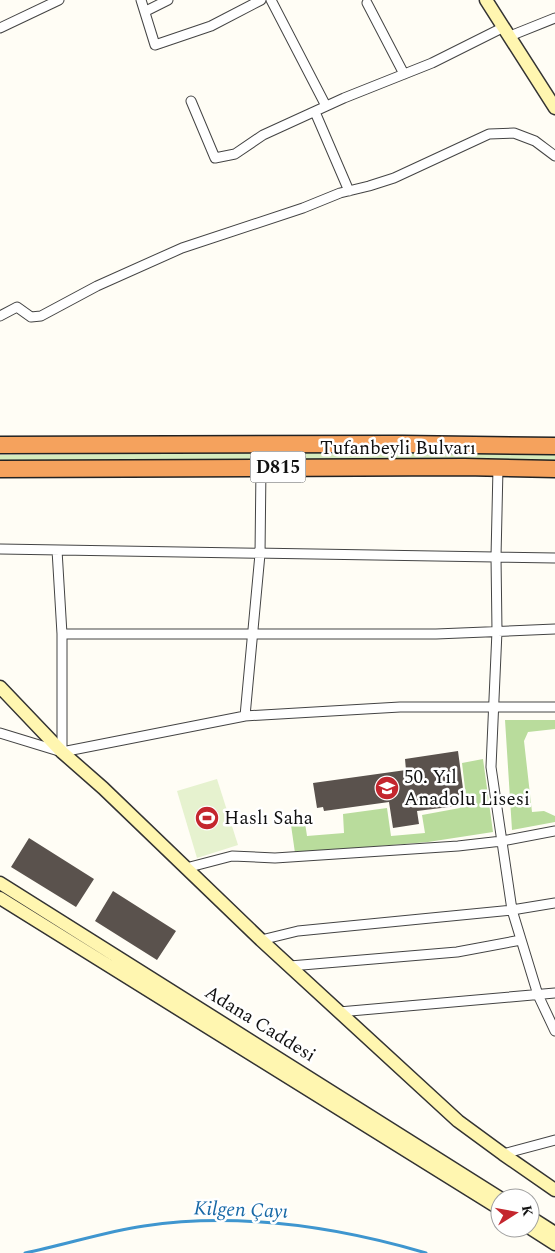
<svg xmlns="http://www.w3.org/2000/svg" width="555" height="1253" font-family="Spectral,serif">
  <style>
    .green { fill: #d5ebbd }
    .forest { fill: #b9dc9c }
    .pitch { fill: #e6f2cf }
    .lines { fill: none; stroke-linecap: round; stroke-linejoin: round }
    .stream { stroke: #3f96cf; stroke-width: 3 }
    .building { fill: #5a524d }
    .street-casing { stroke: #444; stroke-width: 11 }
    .secondary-casing { stroke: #333; stroke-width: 15 }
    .highway-casing { stroke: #222; stroke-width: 19 }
    .street { stroke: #fff; stroke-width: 9 }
    .secondary { stroke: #fff6b0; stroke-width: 12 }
    .highway { stroke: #f5a25d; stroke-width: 16 }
    .labels { text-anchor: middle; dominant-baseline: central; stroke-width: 5; stroke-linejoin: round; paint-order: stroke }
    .shield { fill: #fff; stroke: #585858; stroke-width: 1 }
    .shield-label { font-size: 18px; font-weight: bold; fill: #111 }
    .street-label { font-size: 19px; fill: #111; stroke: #fff }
    .poi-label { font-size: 19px; fill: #111; stroke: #fff; text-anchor: start }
    .water-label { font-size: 20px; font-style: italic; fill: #1768a6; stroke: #fff }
  </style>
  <rect width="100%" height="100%" fill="#fffdf5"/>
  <!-- green -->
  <path class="green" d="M342 452 555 454V461L343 459 0 461V455Z"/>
  <!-- forest -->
  <path class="forest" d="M505 720H555V729L528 732 524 741 532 812 544 811 555 816V822L512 830Z
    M483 759 493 832 428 842 295 853 290 818 304 816 307 836 344 833 343 814 387 808 391 836 425 833 422 815 460 808 459 799 466 797 462 763Z"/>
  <!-- pitch -->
  <path class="pitch" d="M217 779 238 845 197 858 177 791Z"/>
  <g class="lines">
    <!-- stream -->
    <path class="stream" d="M25 1253C65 1245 103 1232 144 1226 239 1212 334 1226 426 1253"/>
  </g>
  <!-- building -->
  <path class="building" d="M458 751 464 796 456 797 457 806 417 811 419 824 393 828 389 802 324 811 323 807 317 808 313 783 406 770 405 759Z
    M29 838 94 879 76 907 11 867Z
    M113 891 176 931 157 960 95 921Z"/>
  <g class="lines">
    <!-- street casing -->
    <g class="street-casing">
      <path id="street" d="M141 0 155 45 211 26 261 0
        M271 0 326 106
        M367 3 404 74
        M146 11 168 0
        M0 28 59 0
        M510 36 555 18
        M191 101 215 158 235 154 263 135 344 98 432 63 504 27
        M315 112 349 191
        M0 316 17 307 31 317 41 316 97 286 182 248 303 208 340 193 369 186 394 178 489 134 514 133 535 141 555 156
        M498 468 496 557 497 631 491 767 512 910 538 995 555 1031
        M0 549 555 558
        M57 550 62 634V752
        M62 634H436L555 629
        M245 716 260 554 261 467
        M0 733 62 752 245 716 400 707H555
        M186 868 232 856 275 858 458 846 502 841 555 831
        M261 940 298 931 512 910 555 903
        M290 966 457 952 521 940
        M339 1012 555 993
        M503 1154 555 1140"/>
    </g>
    <!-- secondary casing -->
    <g class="secondary-casing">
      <path id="secondary" d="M486 0 555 108
        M0 687 62 752 103 788 261 940 458 1121 503 1154 555 1190
        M0 883 500 1198
        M0 898 500 1209
        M530 1217 555 1233
        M530 1228 555 1244"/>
    </g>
    <!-- highway casing -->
    <g class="highway-casing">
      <path id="highway" d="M0 445 402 444 555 446
        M0 469 464 467 555 469"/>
    </g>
    <!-- street -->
    <use href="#street" class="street"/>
    <!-- secondary -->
    <use href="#secondary" class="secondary"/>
    <!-- highway -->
    <use href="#highway" class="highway"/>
  </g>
  <!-- icons -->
  <defs>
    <g id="school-disc" transform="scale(1.25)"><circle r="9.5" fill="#c4262e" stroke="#fff"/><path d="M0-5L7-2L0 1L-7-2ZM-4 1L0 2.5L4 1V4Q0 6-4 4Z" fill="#fff"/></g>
    <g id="stadium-disc" transform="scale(1.25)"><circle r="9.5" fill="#c4262e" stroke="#fff"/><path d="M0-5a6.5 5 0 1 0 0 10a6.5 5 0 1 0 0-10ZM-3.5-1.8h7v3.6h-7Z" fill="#fff"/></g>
  </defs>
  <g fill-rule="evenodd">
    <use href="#school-disc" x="387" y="788"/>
    <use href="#stadium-disc" x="207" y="818"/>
  </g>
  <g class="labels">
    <!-- shield labels -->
    <rect class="shield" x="250.5" y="451.5" width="55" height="31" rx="4"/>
    <g class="shield-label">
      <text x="278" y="467">D815</text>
    </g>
    <!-- street labels -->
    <g class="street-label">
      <text x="398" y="448">Tufanbeyli Bulvarı</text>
      <text transform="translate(260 1024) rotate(32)">Adana Caddesi</text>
    </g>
    <!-- poi labels -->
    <g class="poi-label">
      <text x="404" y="777">50. Yıl<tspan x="404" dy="22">Anadolu Lisesi</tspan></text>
      <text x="224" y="818">Haslı Saha</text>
    </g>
    <!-- water labels -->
    <g class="water-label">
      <text transform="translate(241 1210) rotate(2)">Kilgen Çayı</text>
    </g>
  </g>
  <!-- north arrow -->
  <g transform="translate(515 1213) rotate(79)"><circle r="24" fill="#ffffff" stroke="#a0a0a0"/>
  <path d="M0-4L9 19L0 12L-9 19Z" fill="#c4262e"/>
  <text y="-8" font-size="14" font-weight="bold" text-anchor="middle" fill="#111111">K</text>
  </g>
</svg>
